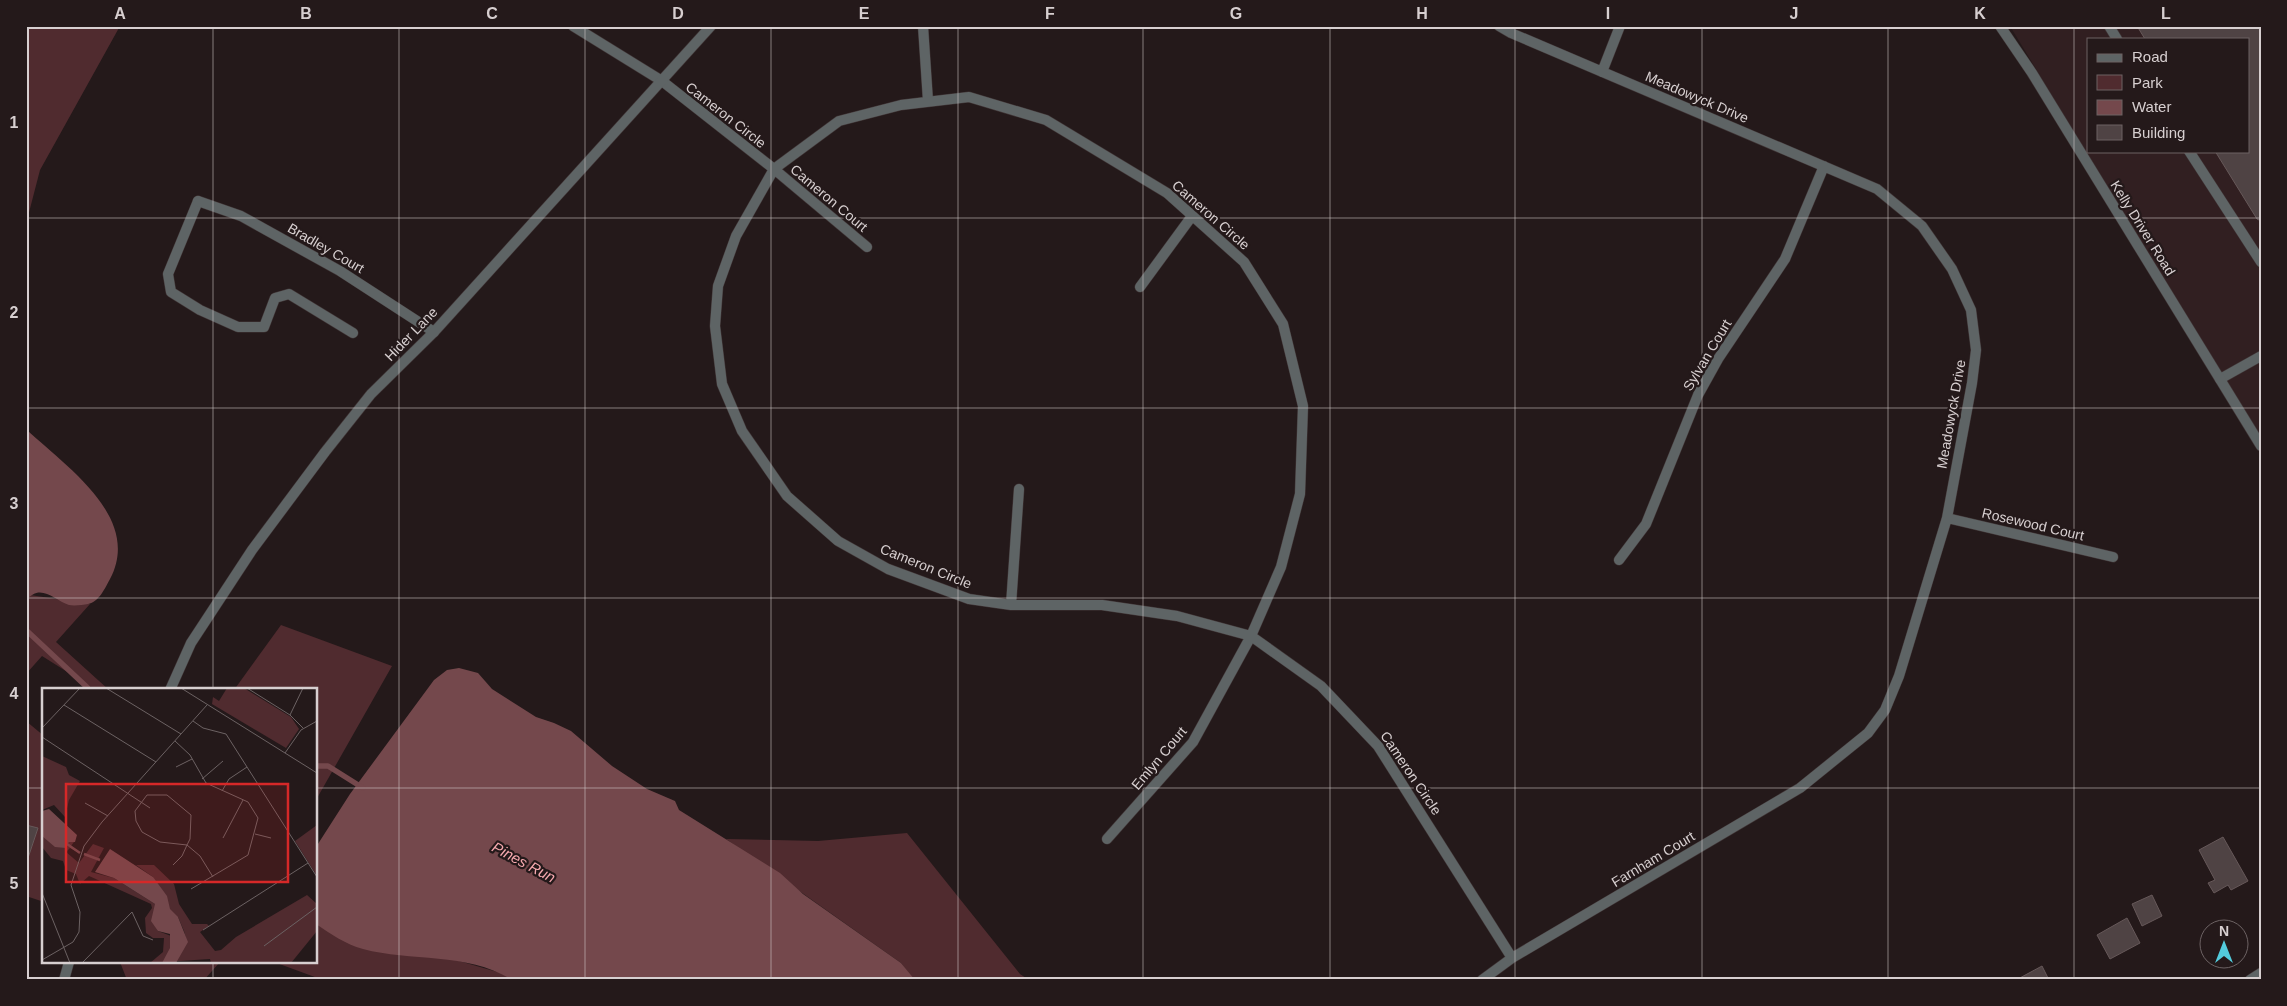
<svg xmlns="http://www.w3.org/2000/svg" width="2287" height="1006" font-family="Helvetica,sans-serif">
  <style>
    .built { fill: #311f21; fill-rule: evenodd }
    .green { fill: #502b2f }
    .water { fill: #74484c }
    .lines { fill: none; stroke-linecap: round; stroke-linejoin: round }
    .stream { stroke: #74484c; stroke-width: 5.5 }
    .building { fill: #4f4344; stroke: #665859 }
    .service-casing { stroke: #413637; stroke-width: 11 }
    .minor-casing { stroke: #413637; stroke-width: 11 }
    .tertiary-casing { stroke: #413637; stroke-width: 11 }
    .service { stroke: #5e6465; stroke-width: 10 }
    .minor { stroke: #5e6465; stroke-width: 10 }
    .tertiary { stroke: #5e6465; stroke-width: 10 }
    .grid { fill: none; stroke: #d7cfd0; stroke-width: 1; stroke-opacity: 0.55 }
    .labels { text-anchor: middle; dominant-baseline: central; stroke-width: 4.5; stroke-linejoin: round; paint-order: stroke }
    .street-label { font-size: 14px; fill: #d7cfd0; stroke: #24191a }
    .water-label { font-size: 15px; font-style: italic; fill: #f5a8ae; stroke: #24191a }
    .inset-river { fill: none; stroke: #74484c; stroke-width: 2.5 }
    .inset-road { fill: none; stroke: #6c6263; stroke-width: 1 }
    .view { fill: #d62828; fill-opacity: 0.15; stroke: #d62828; stroke-width: 2.5 }
    .inset-edge { fill: none; stroke: #d7cfd0; stroke-width: 2.5 }
    .neatline { fill: none; stroke: #d7cfd0; stroke-width: 2 }
    .grid-label { font-size: 16px; text-anchor: middle; font-weight: bold; fill: #d7cfd0 }
  </style>
  <rect width="100%" height="100%" fill="#24191a"/>
  <!-- built -->
  <path class="built" d="M2010 26H2261V441ZM2088 39H2248V151H2088Z"/>
  <!-- green -->
  <path class="green" d="M26 26H120L40 170 26 224Z
    M30 595 90 604 56 642 109 690H96L42 656 26 674V605Z
    M281 625 392 666 316 800V690H234Z
    M26 721 44 736V902L26 896Z
    M907 833 1020 974 1029 980H914L901 963 726 839 818 841Z
    M316 920 501 973 512 980H323L274 962H316Z
    M120 962H220L204 980H127Z"/>
  <!-- water -->
  <path class="water" d="M26 429C64 465 143 517 110 579 105 588 99 602 88 604 83 605 74 606 69 605 54 600 40 582 26 601Z
    M459 668 478 673 492 689 536 717 554 723 571 731 612 766 647 789 675 801 679 810 780 873 803 894 901 963 915 980H512C469 952 411 962 363 949 345 944 331 934 316 924V847L350 794 434 680 447 670Z"/>
  <g class="lines">
    <!-- stream -->
    <path class="stream" d="M26 630 90 690
      M316 766H328L363 788"/>
  </g>
  <!-- building -->
  <path class="building" d="M2137 26H2261V221L2257 219 2215 151H2248V39H2145Z
    M26 825 38 828 26 864Z
    M2223 837 2248 881 2231 890 2228 885 2214 893 2208 883 2215 880 2199 850Z
    M2152 895 2162 916 2142 926 2132 904Z
    M2127 918 2140 943 2110 959 2097 935Z
    M2042 966 2049 980H2016Z"/>
  <g class="lines">
    <!-- service casing -->
    <g class="service-casing">
      <path id="service" d="M2109 26 2117 39
        M2189 151 2261 262
        M198 201 168 274 171 292 200 310 238 327H264L275 298 289 294 353 333
        M2220 379 2261 356"/>
    </g>
    <!-- minor casing -->
    <g class="minor-casing">
      <path id="minor" d="M573 26 662 81 774 169 867 247
        M923 26 928 101
        M2000 26 2032 73 2261 446
        M1602 72 1620 26
        M198 201 241 216 340 271 434 332
        M1140 287 1192 216
        M1947 518 2113 557
        M1619 560 1646 524 1698 395 1718 359 1785 259 1824 166
        M1011 605 1019 489
        M1107 839 1193 742 1251 636 1281 567 1300 494 1303 406 1283 324 1244 262 1167 193 1046 120 969 97 901 105 839 121 774 169 736 236 718 286 715 326 722 384 742 431 787 496 838 541 888 569 969 599 1011 605H1102L1177 616 1251 636 1321 686 1378 746 1512 958
        M1482 980 1512 958 1800 788 1868 733 1885 710 1899 676 1947 518 1972 383 1976 350 1971 310 1952 269 1922 226 1877 189 1511 33 1499 26
        M2250 980 2261 973"/>
    </g>
    <!-- tertiary casing -->
    <g class="tertiary-casing">
      <path id="tertiary" d="M170 690 191 643 252 550 325 452 371 394 434 332 711 26
        M64 980 69 962"/>
    </g>
    <!-- service -->
    <use href="#service" class="service"/>
    <!-- minor -->
    <use href="#minor" class="minor"/>
    <!-- tertiary -->
    <use href="#tertiary" class="tertiary"/>
  </g>
  <!-- grid -->
  <path class="grid" d="M213 26V690M399 26V980M585 26V980M771 26V980M958 26V980M1143 26V980M1330 26V980M1515 26V980M1702 26V980M1888 26V980M2074 26V980M26 218H2261M26 408H2261M26 598H2261M26 788H44M316 788H2261M213 962V980"/>
  <g class="labels">
    <!-- street labels -->
    <g class="street-label">
      <text transform="translate(1697 97) rotate(23)">Meadowyck Drive</text>
      <text transform="translate(726 115) rotate(38)">Cameron Circle</text>
      <text transform="translate(829 198) rotate(40)">Cameron Court</text>
      <text transform="translate(1211 215) rotate(41)">Cameron Circle</text>
      <text transform="translate(2143 228) rotate(58)">Kelly Driver Road</text>
      <text transform="translate(326 248) rotate(30)">Bradley Court</text>
      <text transform="translate(411 334) rotate(-46)">Hider Lane</text>
      <text transform="translate(1707 355) rotate(-59)">Sylvan Court</text>
      <text transform="translate(1951 414) rotate(-80)">Meadowyck Drive</text>
      <text transform="translate(2033 524) rotate(13)">Rosewood Court</text>
      <text transform="translate(926 566) rotate(22)">Cameron Circle</text>
      <text transform="translate(1159 758) rotate(-50)">Emlyn Court</text>
      <text transform="translate(1411 773) rotate(56)">Cameron Circle</text>
      <text transform="translate(1653 859) rotate(-31)">Farnham Court</text>
    </g>
    <!-- water labels -->
    <g class="water-label">
      <text transform="translate(524 862) rotate(28)">Pines Run</text>
    </g>
  </g>
  <!-- overview -->
  <g transform="translate(42 688)">
    <rect width="275" height="275" fill="#24191a"/>
    <path d="M185 0H202L249 29 257 41 244 60 170 16 171 9 177 13ZM0 68 24 79 27 87 38 93 27 112 23 129 12 117 0 122ZM275 137V188L253 153ZM0 145 24 160 27 154H32L29 158 37 165 28 160 24 164 37 175 51 156 62 160 49 184 72 190 113 216 111 189 94 177H112L132 196 137 216 150 236H165L167 238 158 244 173 263 179 262 194 249 265 207 275 216V243L249 275H169L168 271 108 275 121 264 122 250H111L104 245 103 230 110 220 109 216 47 188 38 196 34 186 24 182 21 173 9 170 0 159ZM136 229 142 243 145 254 116 243 115 238Z" fill="#502b2f" fill-rule="evenodd"/>
    <path d="M7 121 35 147 33 154H27L24 160 13 159 0 148V123ZM68 161 111 189 125 208 128 221 136 229 146 254 134 275H120L128 260V246L116 243 109 233 113 216 72 190 53 184Z" fill="#74484c"/>
    <path class="inset-river" d="M25 156 38 165M42 166 58 172"/>
    <path class="inset-road" d="M64 0 139 46M139 0 275 85M205 0 248 27 261 40M22 17 114 74M248 27 261 0M151 33 161 40 184 46 275 189M0 40 38 0M0 49 108 120M133 53 148 67 164 95 206 114 216 130 206 167 149 201M243 65 259 42 275 33M134 79 150 71M160 91 181 73M180 103 187 91 205 79M43 115 66 128M213 146 229 150M181 150 201 112M131 177 140 168 145 157 148 151 149 127 125 107H105L93 123 94 133 100 144 118 154 145 157 158 168 171 189M0 205 28 275M161 242 266 175M222 258 275 219M0 272 31 254 37 244 38 224 29 197 42 158 60 134 165 17M40 275 90 224 101 248 111 252"/>
    <path class="view" d="M24 96H246V194H24Z"/>
    <rect width="275" height="275" class="inset-edge"/>
  </g>
  <!-- border -->
  <rect width="2287" height="1006" fill="none" stroke="#24191a" stroke-width="55"/>
  <!-- legend -->
  <rect x="2087" y="38" width="162" height="115" fill="#24191a" stroke="#6c6263"/>
  <rect x="2097" y="54" width="25" height="8" fill="#5e6465" stroke="#6c6263"/>
  <text x="2132" y="62" font-size="15" fill="#d7cfd0">Road</text>
  <rect x="2097" y="75" width="25" height="15" fill="#502b2f" stroke="#6c6263"/>
  <text x="2132" y="88" font-size="15" fill="#d7cfd0">Park</text>
  <rect x="2097" y="100" width="25" height="15" fill="#74484c" stroke="#6c6263"/>
  <text x="2132" y="112" font-size="15" fill="#d7cfd0">Water</text>
  <rect x="2097" y="125" width="25" height="15" fill="#4f4344" stroke="#6c6263"/>
  <text x="2132" y="138" font-size="15" fill="#d7cfd0">Building</text>
  <!-- north arrow -->
  <g transform="translate(2224 944)"><circle r="24" fill="#24191a" stroke="#6c6263"/>
  <path d="M0-4L9 19L0 12L-9 19Z" fill="#53cbdc"/>
  <text y="-8" font-size="14" font-weight="bold" text-anchor="middle" fill="#d7cfd0">N</text>
  </g>
  <rect x="28" y="28" width="2232" height="950" class="neatline"/>
  <g class="grid-label">
    <text x="120" y="19">A</text>
    <text x="306" y="19">B</text>
    <text x="492" y="19">C</text>
    <text x="678" y="19">D</text>
    <text x="864" y="19">E</text>
    <text x="1050" y="19">F</text>
    <text x="1236" y="19">G</text>
    <text x="1422" y="19">H</text>
    <text x="1608" y="19">I</text>
    <text x="1794" y="19">J</text>
    <text x="1980" y="19">K</text>
    <text x="2166" y="19">L</text>
    <text x="14" y="128">1</text>
    <text x="14" y="318">2</text>
    <text x="14" y="509">3</text>
    <text x="14" y="699">4</text>
    <text x="14" y="889">5</text>
  </g>
</svg>
